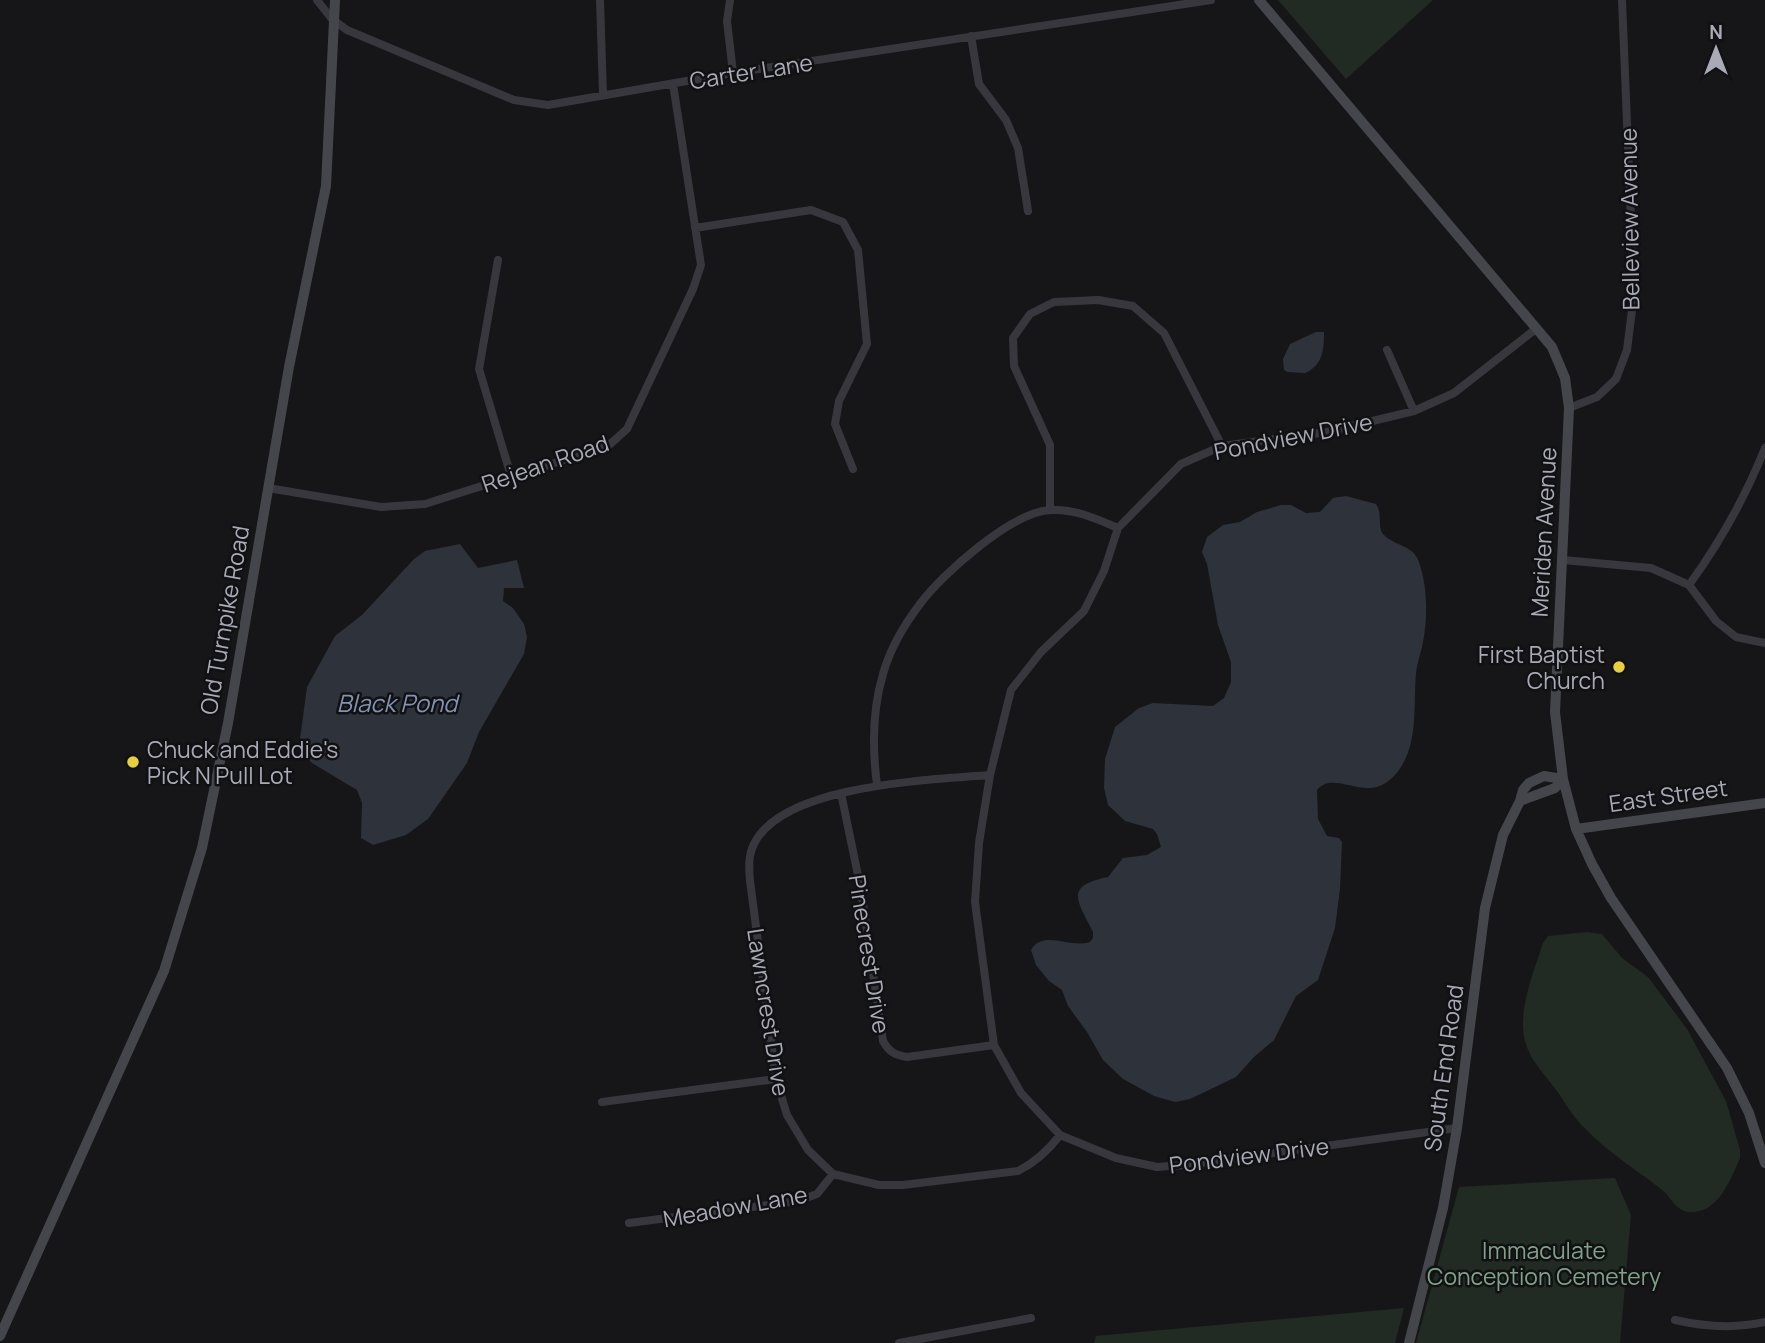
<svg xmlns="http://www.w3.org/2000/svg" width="1765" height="1343" font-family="Manrope,sans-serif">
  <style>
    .green { fill: #222a24 }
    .water { fill: #2d323b }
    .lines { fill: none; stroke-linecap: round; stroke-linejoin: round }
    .street { stroke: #37373d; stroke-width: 8 }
    .secondary { stroke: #45464c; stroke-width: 10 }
    .poi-dot { fill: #e7cf3f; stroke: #111113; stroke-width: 2.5 }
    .labels { text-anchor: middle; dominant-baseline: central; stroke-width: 5; stroke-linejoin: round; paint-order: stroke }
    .street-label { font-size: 23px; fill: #a9aab7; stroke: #111113 }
    .poi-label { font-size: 23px; fill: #a9aab7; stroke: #111113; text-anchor: end }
    .park-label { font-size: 23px; fill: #81a189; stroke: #111113 }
    .water-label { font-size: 24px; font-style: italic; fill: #8292b0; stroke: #111113 }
  </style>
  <rect width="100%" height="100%" fill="#161618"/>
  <!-- green -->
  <path class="green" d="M1278 0H1433L1346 79Z
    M1587 932 1602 934 1622 958 1648 977 1687 1029 1726 1101 1740 1150V1158C1731 1178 1720 1210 1694 1212 1675 1213 1673 1198 1661 1189 1633 1167 1592 1142 1571 1112 1565 1104 1560 1094 1553 1086 1542 1071 1530 1060 1525 1041 1517 1012 1534 971 1543 943L1548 936Z
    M1615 1178 1631 1215 1620 1343H1416L1459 1187Z
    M1404 1308 1395 1343H1094L1096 1336Z"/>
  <!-- water -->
  <path class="water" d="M1316 332H1324C1324 350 1323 365 1305 373L1288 372 1284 370 1283 359 1290 344Z
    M1346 496 1376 504C1383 514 1377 527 1383 534 1395 547 1413 544 1419 562 1428 588 1428 620 1422 647 1420 655 1417 664 1416 673 1413 708 1420 752 1391 779 1364 803 1335 769 1317 790L1318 819 1327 836 1339 838 1342 842 1340 889 1335 928 1318 980 1296 996 1274 1040 1254 1057 1236 1077 1190 1099 1175 1102 1154 1096 1123 1079 1103 1060 1087 1032 1068 1006 1062 990 1049 981 1036 965 1031 950C1044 929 1069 949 1090 942L1093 938V932C1077 900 1064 886 1108 877L1123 858 1147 855 1161 847 1157 834 1153 829 1125 821 1108 805 1104 788 1105 759 1115 727 1139 708 1153 703 1213 706 1224 698 1231 682V662L1218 625 1207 564 1202 552 1207 537 1223 525 1240 522 1257 512 1281 505H1291L1306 513 1320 512 1333 498Z
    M460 544 478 568 517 560 524 588H504L503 601 513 608 524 624 527 637 524 654 479 732 467 763 428 819 406 835 373 845 361 838 362 803 357 790 312 763 303 753 300 739 307 687 335 636 362 615 414 559 425 551Z"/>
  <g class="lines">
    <!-- street -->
    <path class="street" d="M317 0 332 19 347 30 514 100 548 105 733 73 1211 0
      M600 0 603 95
      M730 0 727 21 733 73
      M971 36 979 84 1006 120 1018 148 1028 211
      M695 228 811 210 843 222 858 250 867 344 839 401 835 424 853 469
      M498 260 479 369 511 476
      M1387 350 1414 411
      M1569 408 1597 397 1616 379 1627 350 1634 294 1622 0
      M268 488 381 507 425 504 608 446 627 429 693 289 701 265 673 84
      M1050 509V445L1014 366 1013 338 1030 314 1054 302 1098 300 1133 306 1164 333 1222 446
      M1563 560 1651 568 1689 585 1716 621 1736 637 1765 643
      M1689 585C1721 541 1745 498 1765 448
      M990 775C932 780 783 784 754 844 748 855 749 869 750 881L776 1079 787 1115 808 1150 833 1174 879 1185H903L1018 1171C1036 1162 1048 1151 1060 1135
      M877 785C872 747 872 711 883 674 890 649 904 625 920 604 942 574 1014 510 1052 510 1075 509 1097 519 1118 528
      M841 793 861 890 883 1041C889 1052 895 1055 907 1057L994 1045
      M602 1102 776 1079
      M1457 1128 1185 1165 1157 1167 1116 1158 1060 1135 1021 1093 994 1045 975 902 979 843 990 775 1011 690 1041 652 1084 611 1104 571 1118 528 1181 464 1222 446 1327 432 1414 411 1454 393 1537 328
      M629 1223 798 1201 817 1194 833 1174
      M1675 1320C1706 1327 1734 1329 1765 1322
      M899 1343 1031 1318"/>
    <!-- secondary -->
    <path class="secondary" d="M1259 0 1552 347 1565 378 1569 408 1555 712 1563 779 1576 829 1592 864 1611 898 1727 1068 1749 1113 1765 1163
      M1576 829 1765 803
      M0 1336 164 971 202 848 228 723 289 367 326 186 335 0
      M1409 1343 1443 1208 1457 1128 1485 908 1503 835 1520 801 1523 790 1529 783 1544 776 1563 779 1555 788 1520 801"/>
  </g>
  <!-- markers -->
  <g class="poi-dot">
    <circle cx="1619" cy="667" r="7"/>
    <circle cx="133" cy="762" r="7"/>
  </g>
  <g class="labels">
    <!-- street labels -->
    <g class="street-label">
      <text transform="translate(751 71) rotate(-9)">Carter Lane</text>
      <text transform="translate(1629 219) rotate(-91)">Belleview Avenue</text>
      <text transform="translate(1293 436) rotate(-11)">Pondview Drive</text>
      <text transform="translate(545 463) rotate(-19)">Rejean Road</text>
      <text transform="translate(1543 532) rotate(-87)">Meriden Avenue</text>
      <text transform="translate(224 620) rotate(-80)">Old Turnpike Road</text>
      <text transform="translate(1668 795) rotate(-8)">East Street</text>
      <text transform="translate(870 954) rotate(81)">Pinecrest Drive</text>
      <text transform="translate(769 1012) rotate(81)">Lawncrest Drive</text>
      <text transform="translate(1443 1068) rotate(-82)">South End Road</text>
      <text transform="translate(1249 1155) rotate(-7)">Pondview Drive</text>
      <text transform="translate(735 1206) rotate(-10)">Meadow Lane</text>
    </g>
    <!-- poi labels -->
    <g class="poi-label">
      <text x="1605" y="654">First Baptist<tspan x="1605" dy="26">Church</tspan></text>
      <text x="147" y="749" text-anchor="start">Chuck and Eddie's<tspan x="147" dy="26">Pick N Pull Lot</tspan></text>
    </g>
    <!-- park labels -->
    <g class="park-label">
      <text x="1544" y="1250">Immaculate<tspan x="1544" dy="26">Conception Cemetery</tspan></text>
    </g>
    <!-- water labels -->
    <g class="water-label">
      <text x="397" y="702">Black Pond</text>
    </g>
  </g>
  <!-- north arrow -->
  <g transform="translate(1716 49)" stroke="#111113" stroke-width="5" paint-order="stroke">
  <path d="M0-5L12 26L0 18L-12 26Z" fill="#a9aab7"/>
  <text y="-10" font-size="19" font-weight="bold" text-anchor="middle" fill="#a9aab7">N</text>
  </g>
</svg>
